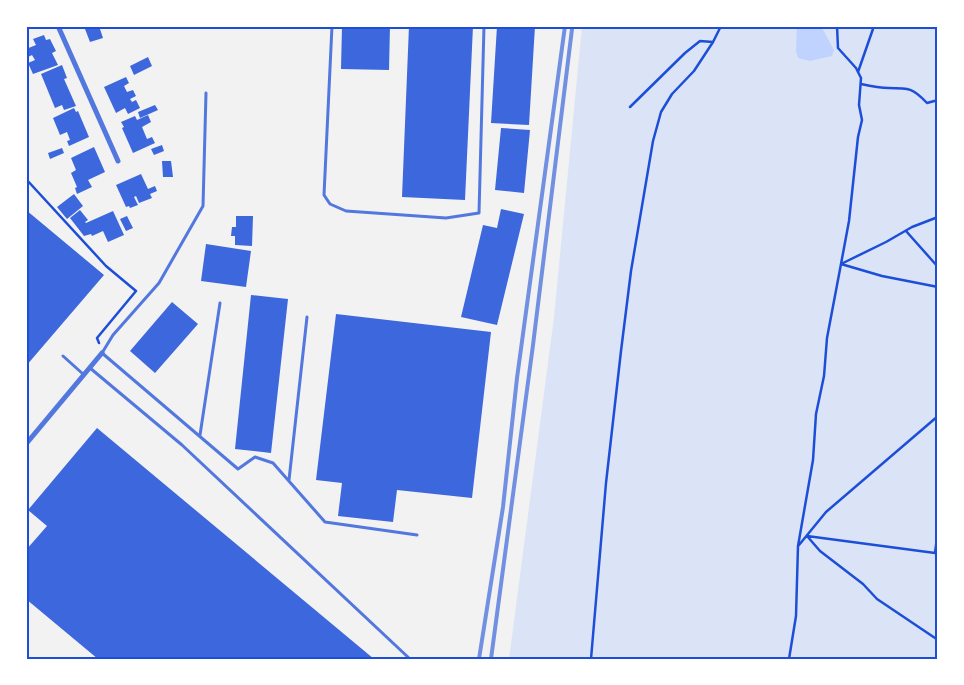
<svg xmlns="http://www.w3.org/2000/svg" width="964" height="685" font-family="Cabin,sans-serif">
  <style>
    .green { fill: #dbe4f7 }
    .water { fill: #bfd3fe }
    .building { fill: #3d67dc }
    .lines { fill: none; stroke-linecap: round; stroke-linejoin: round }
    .path { stroke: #1d4ed8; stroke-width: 2.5 }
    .service { stroke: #5277de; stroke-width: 3 }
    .minor { stroke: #5277de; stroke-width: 5 }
    .rail { stroke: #7290e2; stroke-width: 4 }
    .neatline { fill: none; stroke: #1d4ed8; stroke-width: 2 }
  </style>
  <rect width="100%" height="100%" fill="#f2f2f2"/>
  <!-- green -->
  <path class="green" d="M582 26H938V659H509L554 317Z"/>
  <!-- water -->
  <path class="water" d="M797 26H821L834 50 832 56 810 61 798 58 796 51Z"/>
  <!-- building -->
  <path class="building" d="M93 26H99L103 38 90 42 85 29Z
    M342 26H390L389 70 341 69Z
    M409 26H473L465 200 402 197Z
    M497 26H535L529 125 491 123Z
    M44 35 46 40 50 39 56 51 52 53 58 65 33 74 28 63 35 60 32 55 26 58V49L36 45 33 39Z
    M148 57 152 66 134 75 130 66Z
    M62 65 67 78 64 79 76 106 64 110 62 105 55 108 41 74Z
    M126 77 129 83 124 86 127 92 133 90 136 96 130 99 132 102 136 100 140 108 128 114 125 108 116 113 104 87Z
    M155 105 158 110 140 118 138 112Z
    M74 108 76 112 78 111 89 137 69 146 67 141 70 140 67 132 60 135 53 118Z
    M148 115 151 122 142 127 147 139 152 137 155 143 133 153 122 128 124 127 121 122 135 116 137 120Z
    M501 128 530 130 524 193 495 190Z
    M162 145 164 151 154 155 151 149Z
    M94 147 105 172 88 180 92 187 77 194 75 188 77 187 71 173 76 170 71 158Z
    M62 148 64 153 50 159 48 153Z
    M162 161H171L173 177H163Z
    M141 174 148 189 155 186 157 191 150 194 152 198 139 203 136 196 134 197 138 205 130 208 129 206 126 207 116 185Z
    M74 194 83 206 67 219 57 207Z
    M501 209 524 214 497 325 461 317 483 225 497 228Z
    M26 210 104 275 26 366Z
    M80 210 88 220 85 222 86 223 113 211 124 235 108 242 103 231 92 236 91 234 84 236 70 218Z
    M127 216 133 228 126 231 120 219Z
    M236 216H253L252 246 235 245V236H231L232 227H236Z
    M206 244 251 251 246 287 201 281Z
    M251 295 288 299 271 453 235 449Z
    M172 302 198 324 155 373 130 351Z
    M336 314 491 332 472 498 397 490 393 522 338 516 342 483 316 480Z
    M97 428 374 659H98L26 599V550L47 526 28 510Z"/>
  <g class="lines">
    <!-- path -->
    <path class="path" d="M837 26 838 48 856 68 861 78 859 105 862 120 858 137 849 221 841 264 886 242 912 227 938 217
      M858 72 874 26
      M861 84C870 86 879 88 889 88 909 88 913 88 927 103L938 100
      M630 107 685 53 700 41 713 42
      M26 179 106 266 136 291 97 338 99 343
      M906 231 938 267
      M807 536 820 551 863 584 877 599 938 640
      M807 536 935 553 938 530
      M799 545 826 512 938 416
      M591 659 606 483 621 351 631 271 653 141 661 112 672 94 694 71 713 42 721 26
      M789 659 796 616 798 546 813 460 816 414 824 376 827 338 841 264 882 276 938 287"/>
    <!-- service -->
    <path class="service" d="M332 26 324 195 330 204 346 211 446 218 479 213 484 26
      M206 93 203 206 159 283 113 335 102 353 238 469 255 457 273 463 325 522 417 535
      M63 356 83 374
      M90 368 182 445 410 659
      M200 435 220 303
      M289 480 307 317"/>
    <!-- minor -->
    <path class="minor" d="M58 26 118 161
      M26 444 102 353"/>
    <!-- rail -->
    <path class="rail" d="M479 659 503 507 517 378 565 26
      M491 659 533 345 572 29"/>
  </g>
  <!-- border -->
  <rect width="964" height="685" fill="none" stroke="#ffffff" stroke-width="55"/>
  <rect x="28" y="28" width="908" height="630" class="neatline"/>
</svg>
